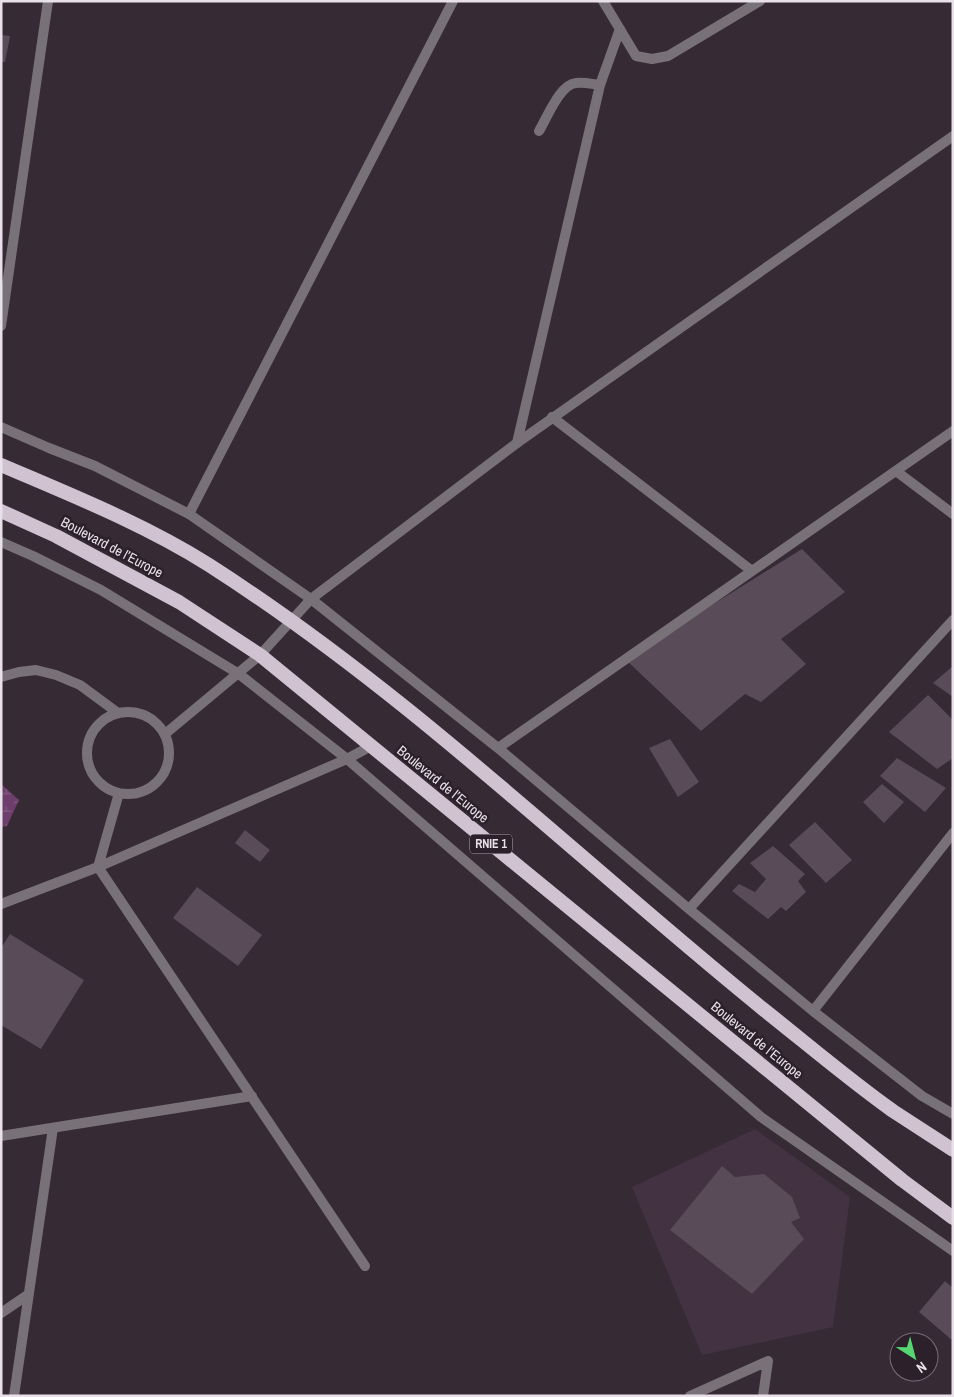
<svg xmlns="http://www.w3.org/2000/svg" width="954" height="1397" font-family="'Archivo Narrow',sans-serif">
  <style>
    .built { fill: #433342 }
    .wetland { fill: url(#wetland-marsh) }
    .building { fill: #594b58 }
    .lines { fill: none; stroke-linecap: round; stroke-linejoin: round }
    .minor { stroke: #787278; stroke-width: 10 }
    .tertiary { stroke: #787278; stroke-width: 10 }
    .trunk { stroke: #d0c2d0; stroke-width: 14 }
    .labels { text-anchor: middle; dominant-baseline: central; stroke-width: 5; stroke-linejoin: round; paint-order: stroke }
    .shield { fill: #2c202b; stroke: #b0a7b0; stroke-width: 1 }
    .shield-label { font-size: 12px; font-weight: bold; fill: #e9e1e9 }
    .street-label { font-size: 14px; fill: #e9e1e9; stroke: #2c202b }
  </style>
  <defs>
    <pattern id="wetland-marsh" width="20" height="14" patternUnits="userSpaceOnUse" patternTransform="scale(1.25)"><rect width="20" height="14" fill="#6d3d6c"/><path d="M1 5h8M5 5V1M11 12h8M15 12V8" fill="none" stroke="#825981"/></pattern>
  </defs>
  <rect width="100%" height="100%" fill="#362a35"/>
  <!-- built -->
  <path class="built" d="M755 1129 850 1197 833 1327 702 1355 632 1187Z"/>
  <!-- wetland -->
  <path class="wetland" d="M1 784 19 800 7 826 1 827Z"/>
  <!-- building -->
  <path class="building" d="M1 35 10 36 5 62H1Z
    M802 549 845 592 781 639 806 664 761 702 745 694 701 731 625 659Z
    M953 666V697L933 683Z
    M928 695 953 720V758L937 769 889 732Z
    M670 739 699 782 678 797 649 748Z
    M897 758 946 788 925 812 880 776Z
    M882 784 904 802 884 823 863 802Z
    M815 822 852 860 826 883 789 845Z
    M245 830 270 850 260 862 235 843Z
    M773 846 805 874 798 881 806 892 786 911 781 907 768 919 732 891 739 884 755 892 766 879 750 863Z
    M197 887 262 935 238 966 173 918Z
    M10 934 84 980 41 1049 1 1025V948Z
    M722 1166 735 1177 764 1174 792 1197 800 1218 791 1222 804 1239 752 1294 670 1230Z
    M945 1281 953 1288V1341L919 1312Z"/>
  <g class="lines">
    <!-- minor -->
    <path class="minor" d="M603 1 636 56 652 59 668 56 760 1
      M539 131C547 118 560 84 576 83 584 82 592 84 600 85
      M1 326 48 1
      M552 417 752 571
      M1 427 49 448 95 466 189 514 311 599 498 748 689 909 813 1011 922 1096 953 1114
      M517 443 600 85 620 29
      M896 471 953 514
      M189 514 453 1
      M1 542 33 556 101 590 239 674 347 759 761 1117 953 1251
      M1 677 19 672 36 670 56 675 80 685 118 713
      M87 753a41 41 0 1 1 82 0a41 41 0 1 1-82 0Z
      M165 734 260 655
      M498 748 953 431
      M98 867 365 1266
      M98 867 119 793
      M1 904 98 867 347 759 371 746
      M689 909 953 620
      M813 1011 953 833
      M1 1136 252 1096
      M1 1313 29 1294
      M14 1396 53 1128
      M690 1396 768 1361
      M763 1396 768 1361"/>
    <!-- tertiary -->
    <path class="tertiary" d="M260 655 311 599 517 443 953 136"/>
    <!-- trunk -->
    <path class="trunk" d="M1 465C71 495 144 524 209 565 409 693 579 860 763 1009 806 1043 848 1079 893 1111 913 1124 933 1137 953 1150
      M1 511 56 536 179 602 260 655 902 1180 953 1218"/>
  </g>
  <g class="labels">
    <!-- shield labels -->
    <rect class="shield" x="470" y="834.5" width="42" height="19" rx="4"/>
    <g class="shield-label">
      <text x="491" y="844">RNIE 1</text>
    </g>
    <!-- street labels -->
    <g class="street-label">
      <text transform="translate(112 547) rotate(28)">Boulevard de l’Europe</text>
      <text transform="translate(443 784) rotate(39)">Boulevard de l’Europe</text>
      <text transform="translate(757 1040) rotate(39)">Boulevard de l’Europe</text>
    </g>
  </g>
  <!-- border -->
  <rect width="954" height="1397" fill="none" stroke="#e9e1e9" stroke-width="5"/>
  <!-- north arrow -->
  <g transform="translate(914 1357) rotate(144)"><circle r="24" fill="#2c202b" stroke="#786d77"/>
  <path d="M0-4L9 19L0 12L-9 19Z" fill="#56d671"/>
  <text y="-8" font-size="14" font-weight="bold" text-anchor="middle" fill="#e9e1e9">N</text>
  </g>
</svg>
